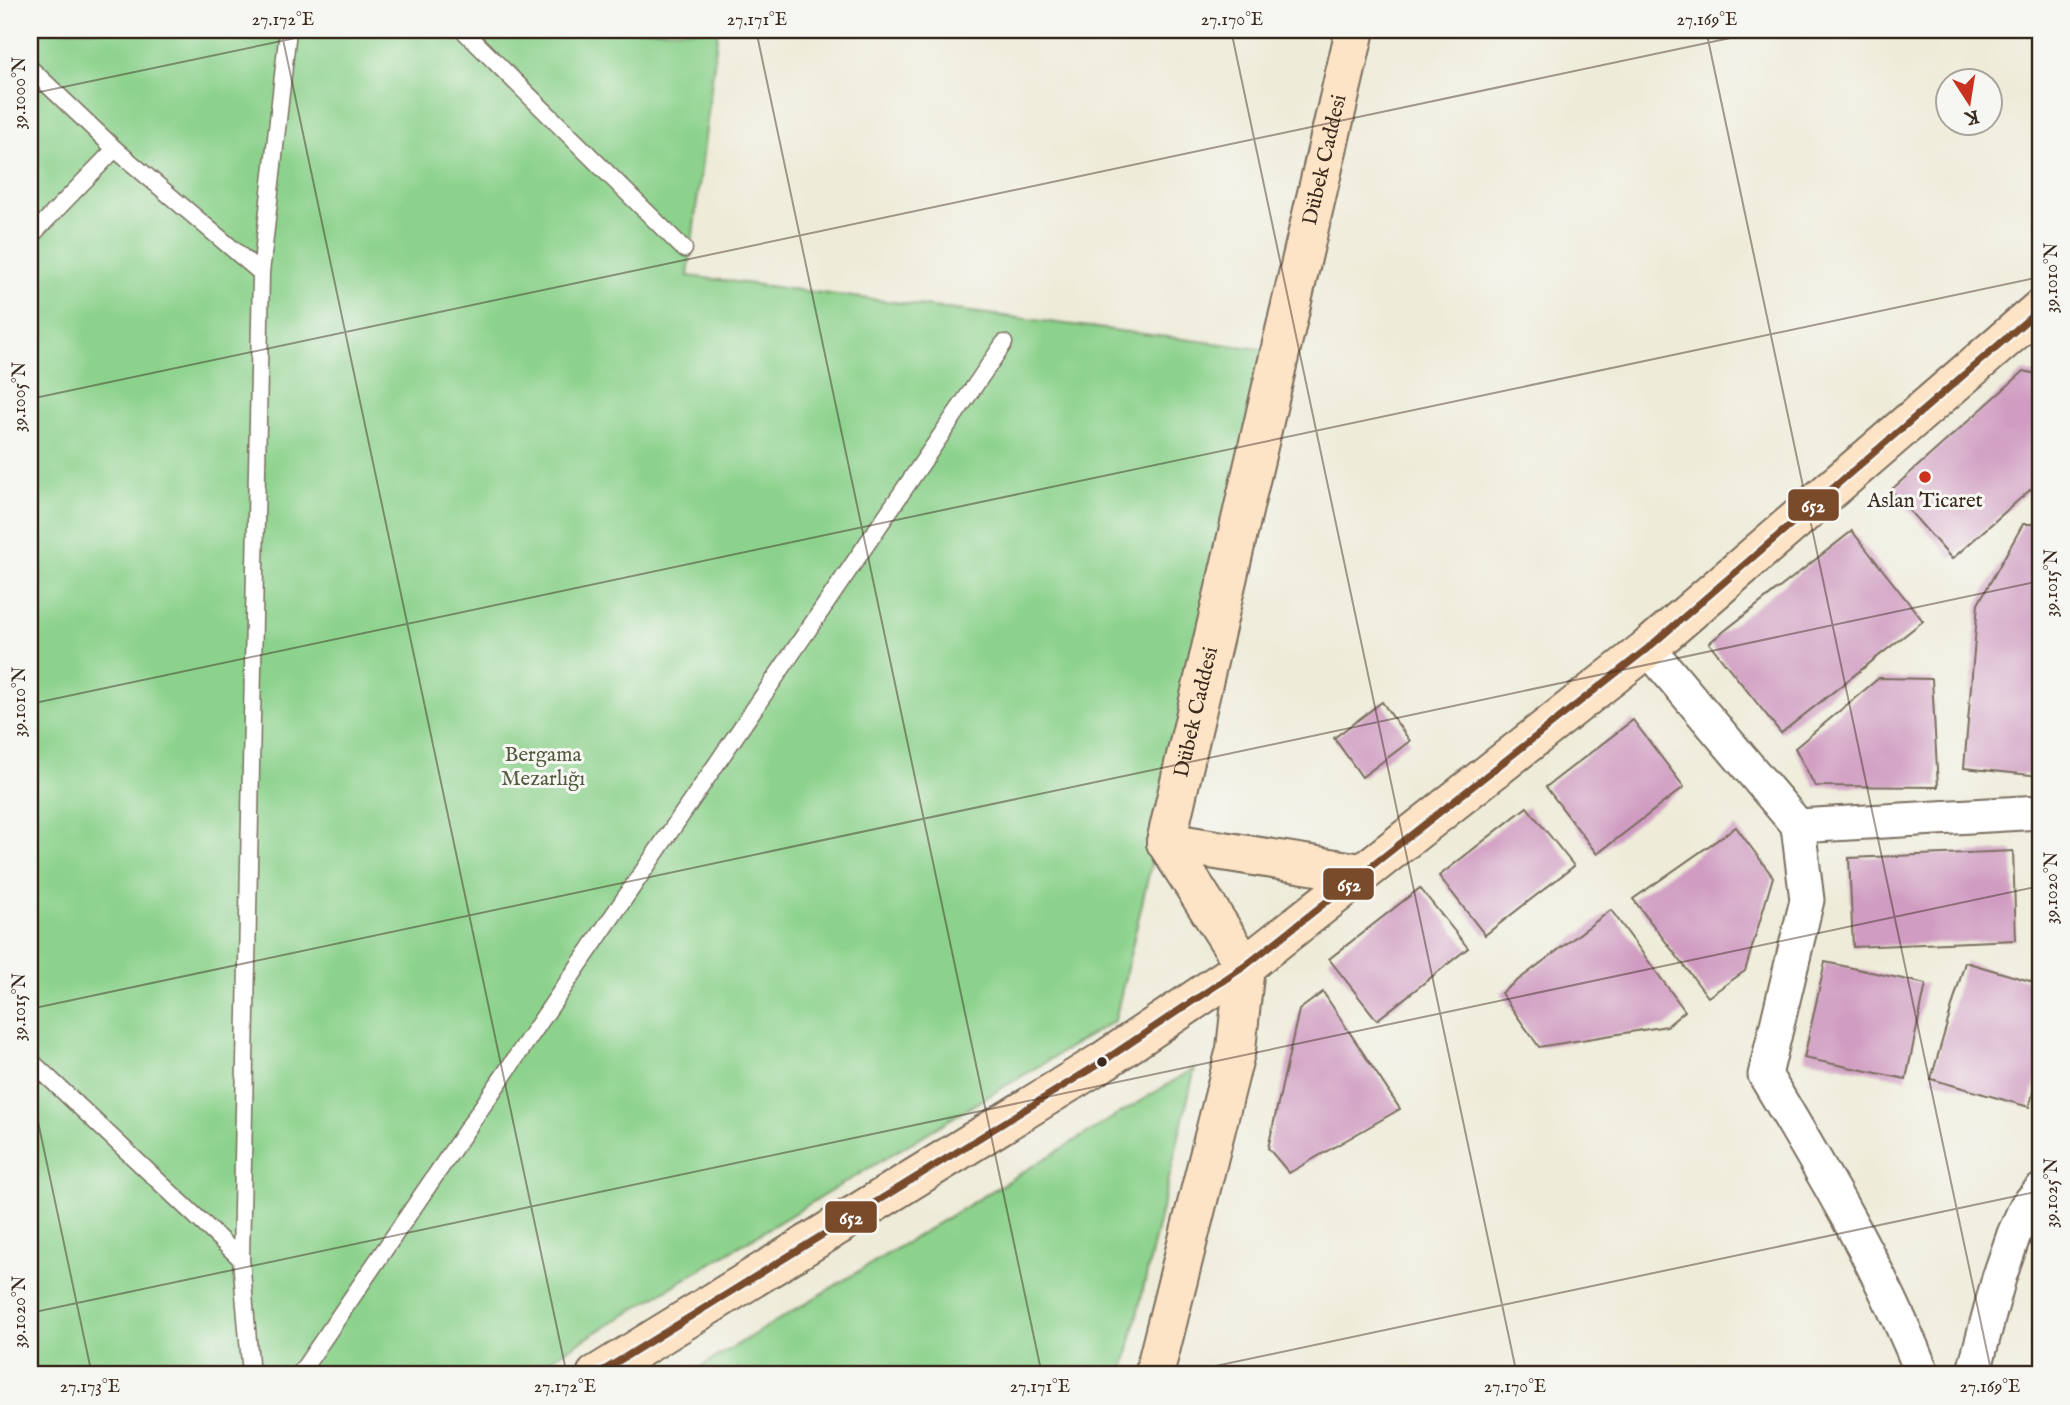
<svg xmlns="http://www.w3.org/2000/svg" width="2070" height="1405" font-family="'IM FELL English',serif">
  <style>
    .green { fill: #8cd28c; stroke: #647e55; stroke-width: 2 }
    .building { fill: #d09cc1 }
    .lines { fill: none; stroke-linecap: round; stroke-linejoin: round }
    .lane-casing { stroke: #7a6e5f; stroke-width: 19 }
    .street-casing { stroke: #7a6e5f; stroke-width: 37 }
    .secondary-casing { stroke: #7a6e5f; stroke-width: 42 }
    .lane { stroke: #fff; stroke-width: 16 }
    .street { stroke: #fff; stroke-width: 33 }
    .secondary { stroke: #fee4c6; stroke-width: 38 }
    .bus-1-casing { stroke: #f6f6f2; stroke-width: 12 }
    .bus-1 { stroke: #7a4b2a; stroke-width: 7 }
    .ticks { fill: none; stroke: #3b2a1e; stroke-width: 2; stroke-opacity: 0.45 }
    .poi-dot { fill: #c8321e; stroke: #f6f6f2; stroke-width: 2.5 }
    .bus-dot { fill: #3b2a1e; stroke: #f6f6f2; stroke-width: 2.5 }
    .labels { text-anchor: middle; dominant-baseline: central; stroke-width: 6; stroke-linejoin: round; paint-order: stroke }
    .street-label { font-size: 21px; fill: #3b2a1e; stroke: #f6f6f2 }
    .poi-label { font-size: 21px; fill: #3b2a1e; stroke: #f6f6f2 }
    .park-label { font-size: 21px; fill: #535c3f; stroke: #f6f6f2 }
    .line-badge { stroke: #f6f6f2; stroke-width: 2.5 }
    .badge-label { font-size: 19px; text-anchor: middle; font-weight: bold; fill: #fff }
    .neatline { fill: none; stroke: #3b2a1e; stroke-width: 2.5 }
    .ticks-label { font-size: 18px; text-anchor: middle; fill: #3b2a1e }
  </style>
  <rect width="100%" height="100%" fill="#f6f6f2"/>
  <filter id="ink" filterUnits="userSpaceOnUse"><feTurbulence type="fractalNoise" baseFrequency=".0143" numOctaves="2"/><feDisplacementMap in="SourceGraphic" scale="14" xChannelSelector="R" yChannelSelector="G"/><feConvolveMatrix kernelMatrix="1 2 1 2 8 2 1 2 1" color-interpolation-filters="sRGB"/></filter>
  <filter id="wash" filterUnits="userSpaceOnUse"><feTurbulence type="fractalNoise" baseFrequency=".00686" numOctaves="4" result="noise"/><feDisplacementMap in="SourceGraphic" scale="28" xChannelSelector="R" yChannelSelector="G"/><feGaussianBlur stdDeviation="1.57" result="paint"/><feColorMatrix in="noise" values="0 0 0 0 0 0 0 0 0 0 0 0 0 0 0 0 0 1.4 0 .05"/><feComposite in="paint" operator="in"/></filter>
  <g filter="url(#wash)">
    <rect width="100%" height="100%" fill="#eeecd9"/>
    <!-- green -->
    <path class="green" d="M30 30H718L688 276 1270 350 1115 1020 525 1375H30Z
      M1195 1068 1123 1375H687Z"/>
    <g id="blocks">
      <!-- building -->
      <path class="building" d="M2024 371 2040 375V481L1952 559 1891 490Z
        M2023 524H2040V776L1964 768 1978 604Z
        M1852 531 1923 621 1781 733 1709 643Z
        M1879 678 1932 679 1938 787 1815 786 1795 748Z
        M1382 702 1410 741 1362 777 1334 738Z
        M1633 720 1684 787 1597 854 1546 787Z
        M1527 807 1574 866 1485 935 1439 876Z
        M1736 827 1773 877 1745 971 1708 997 1633 899Z
        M2013 851 2016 940 1853 947 1849 858Z
        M1420 888 1468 948 1377 1020 1329 959Z
        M1611 910 1685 1011 1667 1026 1539 1047 1501 993Z
        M1825 962 1926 984 1906 1079 1804 1058Z
        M1965 962 2040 984V1067L2029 1107 1931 1079Z
        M1323 992 1400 1109 1289 1173 1268 1148 1299 1010Z"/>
    </g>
  </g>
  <g filter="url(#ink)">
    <use href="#blocks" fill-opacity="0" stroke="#7a6e5f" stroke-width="2"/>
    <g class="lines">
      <!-- lane casing -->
      <g class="lane-casing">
        <path id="lane" d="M463 30 684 249
          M30 68 115 149 261 273
          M30 237 115 149
          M30 1060 241 1259
          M251 1375 241 1259 261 273 288 30
          M299 1375 1004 343"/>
      </g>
      <!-- street casing -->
      <g class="street-casing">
        <path id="street" d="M1648 648 1798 826 2040 812
          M1798 826 1807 900 1765 1075C1823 1172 1881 1269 1923 1375
          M1973 1375 1999 1278 2014 1234 2026 1207 2040 1191"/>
      </g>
      <!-- secondary casing -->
      <g class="secondary-casing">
        <g id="secondary">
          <path d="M1166 842 1361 873"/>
          <path d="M596 1375 1102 1062 1245 966 1648 648 2040 309"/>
          <path id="s1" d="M1154 1375 1236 1049 1245 966 1166 842 1355 30"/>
        </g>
      </g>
      <!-- lane -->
      <use href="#lane" class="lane"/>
      <!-- street -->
      <use href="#street" class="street"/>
      <!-- secondary -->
      <use href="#secondary" class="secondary"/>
      <!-- bus-1 casing -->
      <g class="bus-1-casing">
        <path id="bus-1" d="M596 1375 1102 1062 1245 966 1648 648 2040 309"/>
      </g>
      <!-- bus-1 -->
      <use href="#bus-1" class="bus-1"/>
    </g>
  </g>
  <!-- ticks -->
  <path class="ticks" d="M281 30 567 1375M756 30 1042 1375M1231 30 1517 1375M1706 30 1992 1375M30 94 334 30M30 399 1768 30M30 704 2040 277M30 1009 2040 581M30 1084 92 1375M30 1313 2040 886M1173 1375 2040 1191"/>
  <!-- markers -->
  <circle class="poi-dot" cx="1925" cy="477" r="7"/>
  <circle class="bus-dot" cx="1102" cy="1062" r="6"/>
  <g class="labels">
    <!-- street labels -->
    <g class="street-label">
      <text stroke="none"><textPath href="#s1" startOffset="1267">Dübek Caddesi</textPath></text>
      <text stroke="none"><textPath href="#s1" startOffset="700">Dübek Caddesi</textPath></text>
    </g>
    <!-- poi labels -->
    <g class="poi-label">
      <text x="1925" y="501">Aslan Ticaret</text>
    </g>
    <!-- park labels -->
    <g class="park-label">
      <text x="543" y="755">Bergama<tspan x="543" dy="24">Mezarlığı</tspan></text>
    </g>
  </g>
  <g class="line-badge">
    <rect x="1787" y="488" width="53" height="34" rx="7" fill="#7a4b2a"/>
    <rect x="1322" y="867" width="53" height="34" rx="7" fill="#7a4b2a"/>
    <rect x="824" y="1200" width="54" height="34" rx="7" fill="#7a4b2a"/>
  </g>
  <g class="badge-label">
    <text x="1813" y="512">652</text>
    <text x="1349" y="891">652</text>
    <text x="851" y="1224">652</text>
  </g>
  <!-- margin -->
  <rect width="2070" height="1405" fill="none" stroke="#f6f6f2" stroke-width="77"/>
  <!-- north arrow -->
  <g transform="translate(1969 102) rotate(168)"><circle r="33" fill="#f6f6f2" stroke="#aba49d" stroke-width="2"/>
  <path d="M0-5L12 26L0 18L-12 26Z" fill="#c8321e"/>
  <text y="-10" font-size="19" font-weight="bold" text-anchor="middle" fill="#3b2a1e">K</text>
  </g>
  <rect x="38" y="38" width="1994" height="1328" class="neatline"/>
  <g class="ticks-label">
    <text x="283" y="25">27.172°E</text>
    <text x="757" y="25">27.171°E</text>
    <text x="1232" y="25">27.170°E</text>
    <text x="1707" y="25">27.169°E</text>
    <text transform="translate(19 93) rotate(-90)" y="6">39.1000°N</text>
    <text transform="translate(2051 278) rotate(-90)" y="6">39.1010°N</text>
    <text transform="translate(19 397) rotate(-90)" y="6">39.1005°N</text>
    <text transform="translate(2051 583) rotate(-90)" y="6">39.1015°N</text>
    <text transform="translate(19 702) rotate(-90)" y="6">39.1010°N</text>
    <text transform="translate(2051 888) rotate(-90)" y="6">39.1020°N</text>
    <text transform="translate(19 1007) rotate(-90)" y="6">39.1015°N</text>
    <text transform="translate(2051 1193) rotate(-90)" y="6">39.1025°N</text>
    <text transform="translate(19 1312) rotate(-90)" y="6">39.1020°N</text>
    <text x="90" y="1392">27.173°E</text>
    <text x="565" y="1392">27.172°E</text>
    <text x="1040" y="1392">27.171°E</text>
    <text x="1515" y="1392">27.170°E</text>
    <text x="1990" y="1392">27.169°E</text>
  </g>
</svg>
